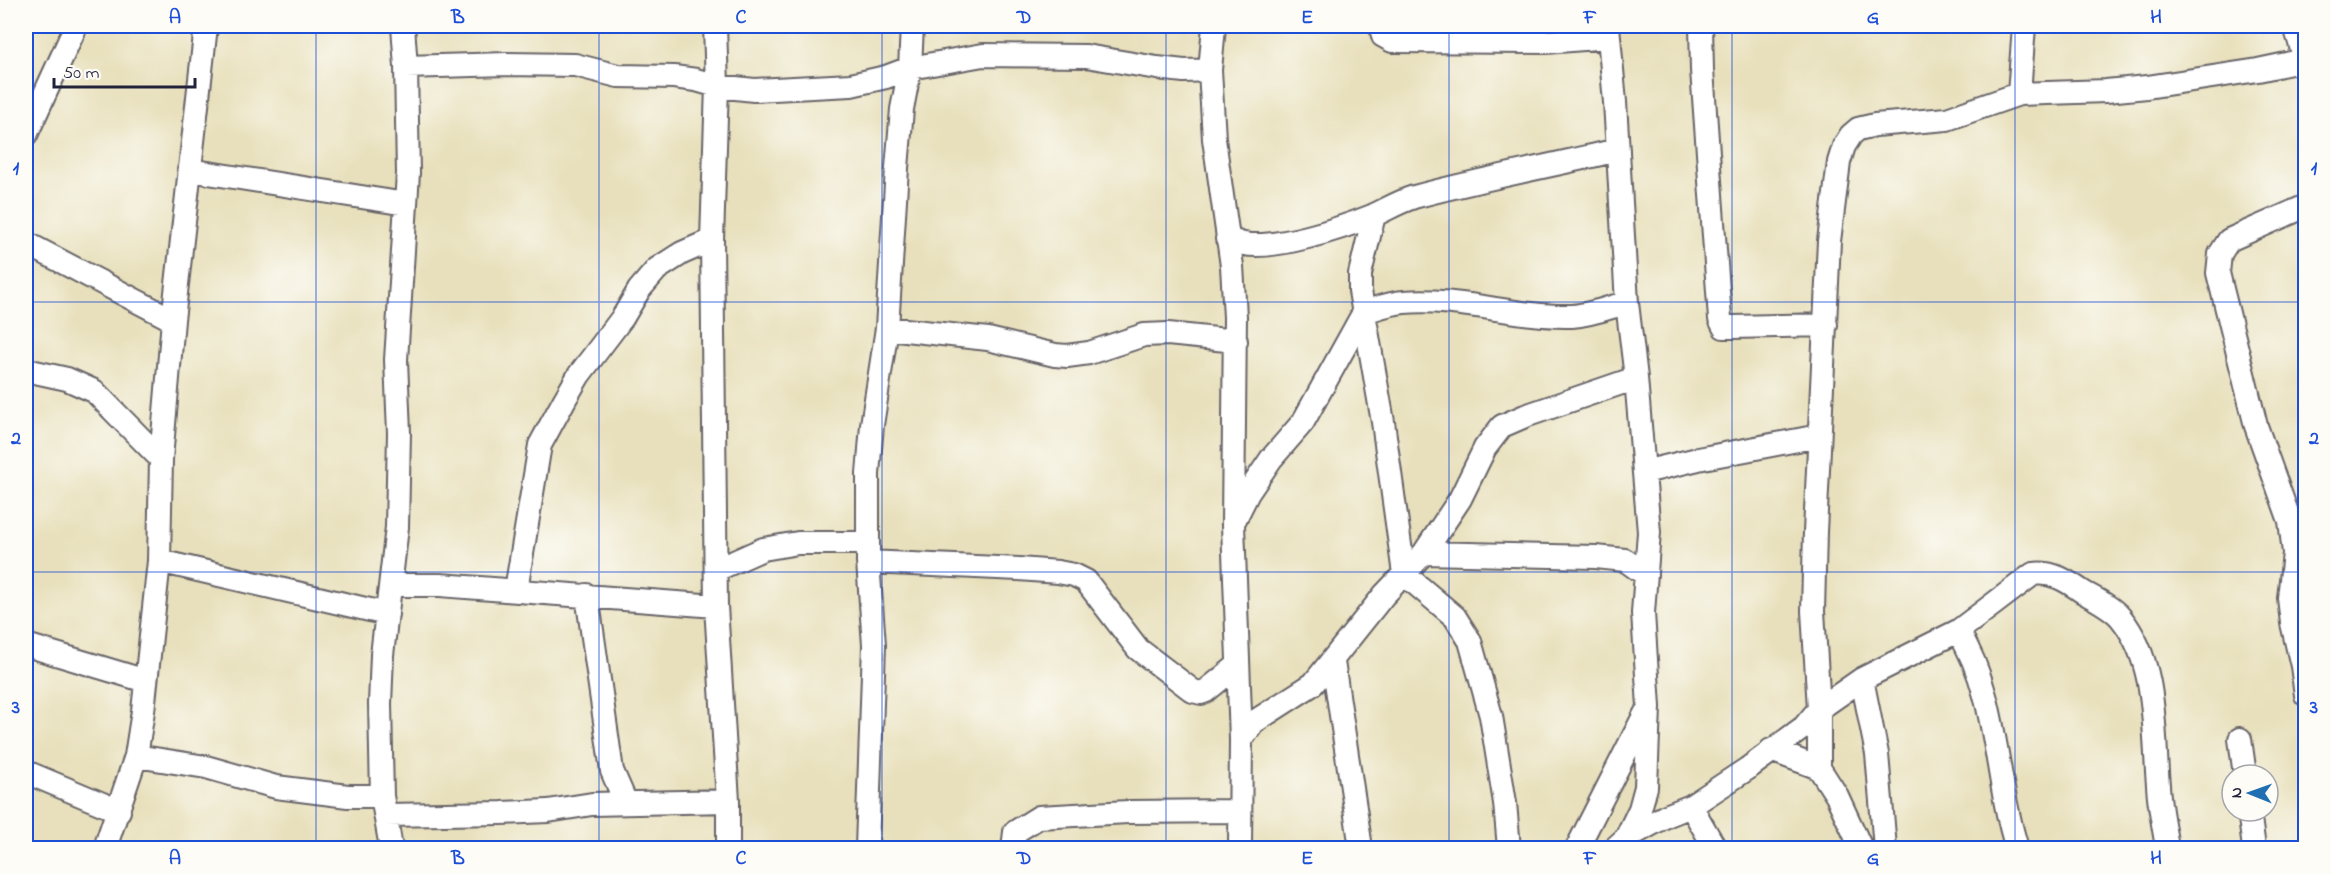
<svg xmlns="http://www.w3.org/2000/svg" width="2331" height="874" font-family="'Indie Flower',sans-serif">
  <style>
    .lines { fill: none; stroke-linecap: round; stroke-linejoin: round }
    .minor-casing { stroke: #676468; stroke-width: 26 }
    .minor { stroke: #fff; stroke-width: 22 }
    .grid { fill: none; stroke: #1d4ed8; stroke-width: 1.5; stroke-opacity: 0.55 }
    .neatline { fill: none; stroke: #1d4ed8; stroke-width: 2 }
    .grid-label { font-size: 20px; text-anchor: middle; font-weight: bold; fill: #1d4ed8 }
  </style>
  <rect width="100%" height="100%" fill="#fdfcf7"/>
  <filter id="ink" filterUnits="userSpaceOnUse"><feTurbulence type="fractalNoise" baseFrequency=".0167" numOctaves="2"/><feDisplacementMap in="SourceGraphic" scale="12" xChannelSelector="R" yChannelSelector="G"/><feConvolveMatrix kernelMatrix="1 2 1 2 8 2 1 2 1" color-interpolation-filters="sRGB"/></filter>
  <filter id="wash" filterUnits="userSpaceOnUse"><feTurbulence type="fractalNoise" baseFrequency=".008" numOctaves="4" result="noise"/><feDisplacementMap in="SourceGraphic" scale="24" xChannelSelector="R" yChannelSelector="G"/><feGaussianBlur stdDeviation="1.35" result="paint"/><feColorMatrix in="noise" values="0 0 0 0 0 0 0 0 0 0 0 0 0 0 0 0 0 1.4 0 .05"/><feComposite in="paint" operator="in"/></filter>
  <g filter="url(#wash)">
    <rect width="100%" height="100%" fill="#e8e0bc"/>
  </g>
  <g filter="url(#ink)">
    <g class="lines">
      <!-- minor casing -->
      <g class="minor-casing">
        <path id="minor" d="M715 26 717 86 712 240 716 606 728 801V848
          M1214 26 1210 70 1214 139 1232 266 1235 317 1233 525 1241 740 1240 848
          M1381 26 1383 36 1392 41 1546 42 1609 37
          M1608 26 1615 102 1627 303 1636 378 1649 532 1643 613 1649 707 1646 787 1640 809 1626 838 1615 848
          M1701 26 1702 70 1720 319 1724 327H1733L1826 325
          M2295 26 2306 63
          M406 67 507 64 575 65 618 76 674 77 696 80 717 86 754 90 851 85 886 77 910 68 983 55 1086 56 1157 68 1184 71 1210 70
          M2019 94 2024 26
          M26 135 76 26
          M189 170 406 204
          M2306 206 2229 240 2220 254 2218 273 2256 426 2290 521 2294 553 2289 598 2292 623 2302 666 2306 695
          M1374 215 1360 274V291L1383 422 1404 574 1455 617 1470 641 1491 716 1505 803 1509 848
          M1227 239C1233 240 1239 243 1244 244 1276 250 1342 228 1372 216 1386 210 1398 202 1414 197 1481 179 1550 166 1618 150
          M26 243 173 320
          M887 328 897 168 902 109 910 68 912 26
          M26 370 67 379 94 391 161 459
          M1644 472 1698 459 1819 436
          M1235 519 1248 493 1271 459 1303 422 1364 312C1377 308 1390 303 1404 302 1458 297 1514 317 1569 316 1588 316 1608 307 1627 303
          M1424 553 1596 557 1625 560 1646 575
          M159 561 387 614
          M868 562 1019 569 1058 572 1074 575 1086 581 1138 649 1193 691 1201 693 1206 691 1238 665
          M716 570 763 549 798 543H867
          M392 585H440L716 606
          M516 590 540 445 565 399 579 375 623 317 639 290 657 269 682 253 712 240
          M587 595 612 771 626 803
          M1958 631 2033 574C2052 571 2067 581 2083 592 2095 599 2112 607 2121 618 2158 664 2153 729 2158 785 2159 806 2164 827 2167 848
          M26 645 146 681
          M1333 662 1361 848
          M1862 679 1877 754 1885 848
          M2240 739 2245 775
          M1241 740 1254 722 1313 684 1384 595 1424 553 1460 499 1485 448 1502 426 1525 416 1636 378
          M1771 750 1819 768
          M136 756 206 767 276 787 348 796H382
          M26 772 119 811
          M1691 806 1715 848
          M2249 811 2254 848
          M386 815 502 813 548 811 592 804 728 801
          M1626 838 1666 816 1691 806 1747 769 1804 727 1819 709 1862 679 1958 631C1999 697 1994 777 2017 848
          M105 848 136 756 143 711 159 561 161 459 173 320 206 26
          M391 848 382 796 380 704 382 655 397 527 399 433 396 360 408 173 406 67 403 26
          M867 848 874 645 868 562V474L872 425 887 328 988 339 1055 355 1067 356 1089 353 1144 335 1168 334 1236 341
          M1013 848 1015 832 1039 817 1128 812 1239 811
          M1577 848 1645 714
          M1861 848 1837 796 1819 768V709L1813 611 1815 532 1829 241 1839 162 1844 146 1851 135 1858 129 1875 125 1947 119 2019 94 2106 91 2147 87 2258 70 2305 60"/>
      </g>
      <!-- minor -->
      <use href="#minor" class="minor"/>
    </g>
  </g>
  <!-- grid -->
  <path class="grid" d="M316 26V848M599 26V848M882 26V848M1166 26V848M1449 26V848M1732 26V848M2015 26V848M26 302H2306M26 572H2306"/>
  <!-- margin -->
  <rect width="2331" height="874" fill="none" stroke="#fdfcf7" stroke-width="66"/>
  <!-- north arrow -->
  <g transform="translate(2250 793) rotate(271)"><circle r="28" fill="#fdfcf7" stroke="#a5a5ac" stroke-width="1.5"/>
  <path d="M0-4.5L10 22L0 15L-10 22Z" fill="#1f6fb2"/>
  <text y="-9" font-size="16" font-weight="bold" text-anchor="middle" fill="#22223b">N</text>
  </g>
  <!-- scale -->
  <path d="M54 78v9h141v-9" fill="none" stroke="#22223b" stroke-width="3"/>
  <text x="63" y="78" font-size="18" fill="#22223b" stroke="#fdfcf7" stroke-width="4.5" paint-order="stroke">50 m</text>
  <rect x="33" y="33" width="2265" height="808" class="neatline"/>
  <g class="grid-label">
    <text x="175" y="23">A</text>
    <text x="458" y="23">B</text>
    <text x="741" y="23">C</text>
    <text x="1024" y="23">D</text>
    <text x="1307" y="23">E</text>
    <text x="1590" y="23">F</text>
    <text x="1873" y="23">G</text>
    <text x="2156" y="23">H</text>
    <text x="16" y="174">1</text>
    <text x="2314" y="174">1</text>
    <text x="16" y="444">2</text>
    <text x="2314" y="444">2</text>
    <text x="16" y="713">3</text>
    <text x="2314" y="713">3</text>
    <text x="175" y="864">A</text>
    <text x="458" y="864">B</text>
    <text x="741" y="864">C</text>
    <text x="1024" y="864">D</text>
    <text x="1307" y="864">E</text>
    <text x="1590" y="864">F</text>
    <text x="1873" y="864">G</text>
    <text x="2156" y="864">H</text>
  </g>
</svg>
